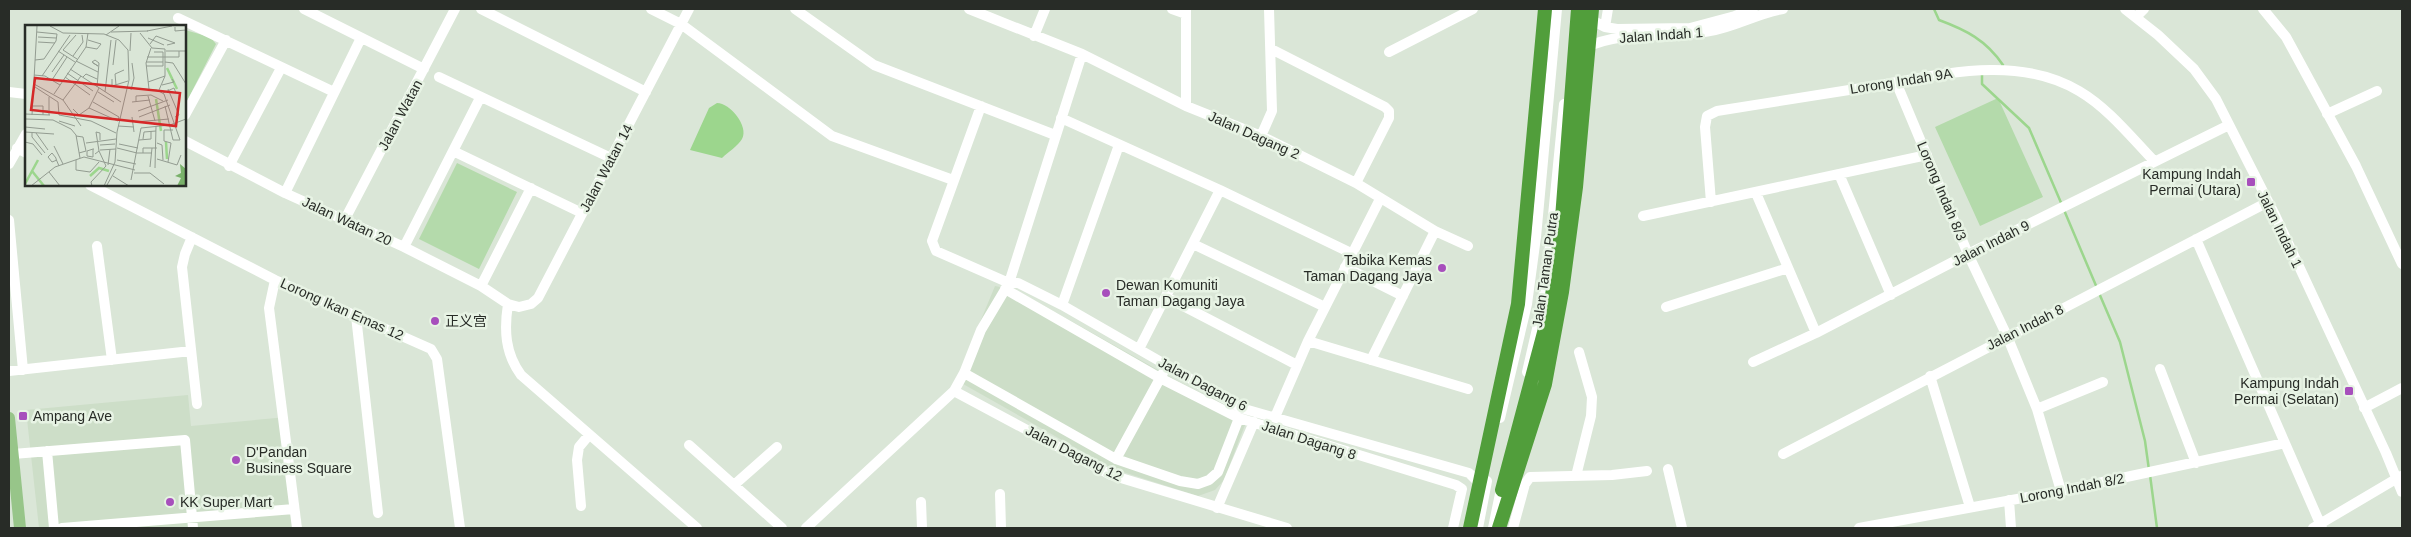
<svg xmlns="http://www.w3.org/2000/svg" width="2411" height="537" font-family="Helvetica,'Noto Sans SC',sans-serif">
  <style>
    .built { fill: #cddec8 }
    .green { fill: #b4daab }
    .water { fill: #9cd68d }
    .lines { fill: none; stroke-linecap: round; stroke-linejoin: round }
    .stream { stroke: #9cd68d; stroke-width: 2.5 }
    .minor { stroke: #fff; stroke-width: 10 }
    .major { stroke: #97c589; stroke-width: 12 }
    .highway { stroke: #519e3b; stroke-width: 14 }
    .poi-dot { fill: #a74fbc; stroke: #e7f3e4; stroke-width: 2 }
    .labels { text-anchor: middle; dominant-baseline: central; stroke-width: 5; stroke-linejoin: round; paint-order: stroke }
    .street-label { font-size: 14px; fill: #282c27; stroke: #e7f3e4 }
    .poi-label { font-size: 14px; fill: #282c27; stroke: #e7f3e4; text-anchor: start }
    .inset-river { fill: none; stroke: #9cd68d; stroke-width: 2.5 }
    .inset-road { fill: none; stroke: #939c91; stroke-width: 1 }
    .view { fill: #d62828; fill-opacity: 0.15; stroke: #d62828; stroke-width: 2.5 }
    .inset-edge { fill: none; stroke: #282c27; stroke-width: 2.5 }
  </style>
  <rect width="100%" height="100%" fill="#dae6d7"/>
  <!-- built -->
  <path class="built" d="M995 286 1016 290 1174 379 1248 417 1224 480 1215 490 1198 496 1123 472 1108 466 956 380Z
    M188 395 191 426 287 417 302 528H39L26 410Z"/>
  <!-- green -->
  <path class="green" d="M185 30 210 37 216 44 185 105Z
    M1998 98 2043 197 1980 226 1935 127Z
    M457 163 517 192 479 269 419 239Z"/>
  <!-- water -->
  <path class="water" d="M717 103C730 103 749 126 742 139 738 146 728 152 722 158L690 150 709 108Z"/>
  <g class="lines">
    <!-- stream -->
    <path class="stream" d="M1934 9 1939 20C1966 30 1986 40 2003 65L2002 66
      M1982 73V84L2029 128 2062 205
      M2064 210 2097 288
      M2099 293 2120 342 2145 441 2149 470
      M2150 475 2157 528"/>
    <!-- minor -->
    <path class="minor" d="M304 9 424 69
      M481 9 646 92
      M651 9 681 24 832 136 953 180
      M795 9 874 65 1055 135
      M969 9 1082 54 1186 106 1261 136 1356 183 1435 231 1468 246
      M1172 9 1186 14
      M2125 9 2158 35 2194 69 2216 99 2276 217 2386 453 2402 492
      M2263 9 2286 37 2356 166 2402 264
      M1586 17 1605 27 1617 29 1690 28 1735 16 1753 9
      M2136 17 2144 9
      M178 18 334 92
      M1605 27 1608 9
      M1034 36 1045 9
      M1585 48C1624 29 1669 39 1710 31 1735 27 1758 13 1783 9
      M1271 49 1385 107 1389 111V118L1356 183
      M1389 52 1473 9
      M439 77 611 158
      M1896 82 1968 254 2007 336 2037 409 2061 491
      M9 92 26 94
      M981 106 932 241 936 251 1009 283H1018L1062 305 1241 408 1469 473 1482 486
      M1186 106V9
      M2327 114 2377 91
      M185 115 226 40
      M1061 118 1220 190 1351 253
      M1261 136 1272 111 1269 9
      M185 141 285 193 404 247 481 286 508 304 519 307 531 304 538 298 689 9
      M17 148 26 153
      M453 151 582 213
      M9 164 26 134
      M229 166 281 68
      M1839 174 1891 295
      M90 185 275 280 431 349 437 359 460 528
      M285 193 361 38
      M1756 193 1816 333
      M1711 202 1705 127 1707 116 1717 111C1767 103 1817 95 1868 87 1936 76 2015 53 2079 91 2108 108 2131 137 2154 161
      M1643 216 1927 155
      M9 220 23 370
      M344 221 455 9
      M192 237 185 254 182 267 197 404
      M2196 239 2322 528
      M1193 244 1325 307
      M97 246 112 360
      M404 247 480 98
      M1345 267 1403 296
      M275 280 269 308 297 528
      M481 286 531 188
      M1005 289 1160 378 1239 418 1456 485 1462 489 1453 528
      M1166 297 1297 365
      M508 304C504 330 505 353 521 375L697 528
      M1062 305 1119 145
      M1666 307 1788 268
      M356 316 378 513
      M1308 341 1468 389
      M1139 349 1220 190
      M1371 360 1435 231
      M1753 362 1816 333 1968 254 2229 125
      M2160 369 2196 463
      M9 371 191 351
      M1527 372 1542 307 1550 246 1564 104
      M964 373 1116 459 1180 481 1198 484 1209 480 1218 472 1239 418
      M1930 376 1970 507
      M954 391 1111 475 1287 528
      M2364 408 2402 388
      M2037 409 2103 382
      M1275 417 1308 341 1380 199
      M1500 418 1527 304 1536 237 1557 9
      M689 445 782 528
      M47 451 54 528
      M13 454 185 440 193 528
      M1783 454 2268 202
      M1116 459 1163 373
      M1668 469 1682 528
      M1576 476 1591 416 1592 397 1579 352
      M734 485 777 447
      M1000 494 1001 528
      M2009 500 2011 528
      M921 502 922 528
      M581 506 577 460 579 447 589 435
      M1217 508 1254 422
      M62 528 294 509
      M806 528 954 391 964 373 981 330 1009 283 1082 54
      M1478 528 1487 481
      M1493 528 1502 484
      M1513 528 1525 484 1530 477 1612 475 1647 471
      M1859 528 2061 491 2285 443
      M2313 528 2401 476"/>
    <!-- major -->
    <path class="major" d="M9 418 20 528"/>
    <!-- highway -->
    <path class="highway" d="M1502 490 1550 310 1561 231 1578 9
      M1470 528 1518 304 1545 9
      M1499 528 1545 384 1562 292 1576 187 1592 9"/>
  </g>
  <!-- markers -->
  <g class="poi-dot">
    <rect x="2246" y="177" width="10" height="10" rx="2.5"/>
    <circle cx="1442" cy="268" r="5"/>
    <circle cx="1106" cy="293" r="5"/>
    <circle cx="435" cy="321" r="5"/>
    <rect x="2344" y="386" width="10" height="10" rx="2.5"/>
    <rect x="18" y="411" width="10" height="10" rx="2.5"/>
    <circle cx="236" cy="460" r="5"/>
    <circle cx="170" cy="502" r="5"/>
  </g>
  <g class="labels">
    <!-- street labels -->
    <g class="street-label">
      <text transform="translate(1661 35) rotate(-4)">Jalan Indah 1</text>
      <text transform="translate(1901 81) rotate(-9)">Lorong Indah 9A</text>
      <text transform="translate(400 115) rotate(-62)">Jalan Watan</text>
      <text transform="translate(1254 135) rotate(24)">Jalan Dagang 2</text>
      <text transform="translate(606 168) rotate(-62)">Jalan Watan 14</text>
      <text transform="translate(1942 191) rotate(67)">Lorong Indah 8/3</text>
      <text transform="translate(347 221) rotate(25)">Jalan Watan 20</text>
      <text transform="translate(2280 229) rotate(64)">Jalan Indah 1</text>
      <text transform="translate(1991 243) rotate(-27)">Jalan Indah 9</text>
      <text transform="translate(1545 270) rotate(-82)">Jalan Taman Putra</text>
      <text transform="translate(342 309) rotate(24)">Lorong Ikan Emas 12</text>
      <text transform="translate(2025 327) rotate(-27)">Jalan Indah 8</text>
      <text transform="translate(1203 384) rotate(28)">Jalan Dagang 6</text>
      <text transform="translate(1309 440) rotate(18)">Jalan Dagang 8</text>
      <text transform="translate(1074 453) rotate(27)">Jalan Dagang 12</text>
      <text transform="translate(2072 488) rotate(-11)">Lorong Indah 8/2</text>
    </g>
    <!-- poi labels -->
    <g class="poi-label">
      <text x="2241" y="174" text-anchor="end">Kampung Indah<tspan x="2241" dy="16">Permai (Utara)</tspan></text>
      <text x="1432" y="260" text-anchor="end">Tabika Kemas<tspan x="1432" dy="16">Taman Dagang Jaya</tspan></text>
      <text x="1116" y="285">Dewan Komuniti<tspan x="1116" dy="16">Taman Dagang Jaya</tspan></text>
      <text x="445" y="321">正义宫</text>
      <text x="2339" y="383" text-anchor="end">Kampung Indah<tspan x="2339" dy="16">Permai (Selatan)</tspan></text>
      <text x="33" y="416">Ampang Ave</text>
      <text x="246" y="452">D'Pandan<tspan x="246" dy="16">Business Square</tspan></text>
      <text x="180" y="502">KK Super Mart</text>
    </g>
  </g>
  <!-- overview -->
  <g transform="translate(25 25)">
    <rect width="161" height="161" fill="#dae6d7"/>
    <path d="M155 139 161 144V161H152L156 153 150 151 156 148Z" fill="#79b16a"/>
    <path class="inset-river" d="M142 43 152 64M131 74 136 106M141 117 142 134M7 146 19 161M65 151 74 143 84 146M0 159 13 135"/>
    <path class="inset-road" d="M25 1 38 8 79 9 94 15 103 25 104 55 92 107 90 137 79 161M150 2V6L161 5M122 6 147 1M86 7 123 6M115 8 127 23 140 24V51L134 65M81 10 94 1M13 12 31 13M123 13 139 20M13 17 30 18M125 19 131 11 150 18 142 20M61 22 72 24 76 19 63 15M38 25 51 10M38 25 52 34M33 26 50 37M105 26 106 8M141 26H161M48 31 58 17 57 10M122 32H154V26M10 35 19 34 31 16 32 9 12 7M51 36 73 47M121 37H138M140 37 148 38 161 59M68 38 73 41 67 37 70 35 74 38 72 62M88 40 91 15M121 41H138V27H129M45 44 96 77M27 47 39 30M42 48 68 66M9 50 20 51 35 60M17 51 45 10M40 52 65 70M58 52 61 49 72 54M87 54V61L103 56M27 55 42 32M123 57 140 51M9 59 38 75M91 60 90 49 99 45M137 60 149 57 147 54M10 62 33 77 34 90 66 96 91 108M104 63 132 65 139 69 155 115H148L140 81M124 64 121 38 126 23M143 64 154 90 150 92M106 65 109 53 107 38M73 67 89 77M80 67 86 15M138 68 149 63 151 68M29 69 61 22 63 8M123 71 130 96M38 75 56 101M38 75 56 51M111 76V71L126 70 138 76M107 77 125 75M7 81H18V90M64 83 93 96 94 92 68 77M48 84 54 90 64 83 74 63M7 85 23 86M113 86 143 75M0 89 25 90M7 90 12 1M24 90V72M107 92 109 107M114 92 145 80M1 94 28 95 46 104M34 96 50 101M110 97 144 94M93 101 109 102M0 102 20 104M46 104 51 110 55 133M0 107 29 109M7 108V112L20 128M11 108 23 125M51 111 58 112 61 126 54 128M118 114 119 107 131 106M114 115 126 114V106M0 117 8 119 17 130M61 118 91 114M132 118 137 120 138 135M94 119 113 123M75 120 90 119M29 121 38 139M92 123 112 128H127M68 124V132L62 131V126L68 124H69M75 125 91 124M118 128V123H132M70 129 74 126 71 107 75 108V115M132 134 152 140 156 130M32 135 27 137 23 132 27 128 31 133V134L34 141M51 135V145L65 147 74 137M92 135 111 139M143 137 146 118 139 116V105H148M83 140 85 124M125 142 127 123M130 143 131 101M24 147 35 161M109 148H125L139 159M88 151 104 161M106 155 116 103 145 100 161 94M82 160 91 144M6 161 30 142 59 132 110 145M67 161 66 157 81 141 74 126"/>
    <path class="view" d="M10 53 155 68 151 101 6 85Z"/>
    <rect width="161" height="161" class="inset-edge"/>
  </g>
  <!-- border -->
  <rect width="2411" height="537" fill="none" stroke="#282c27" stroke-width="20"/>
</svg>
